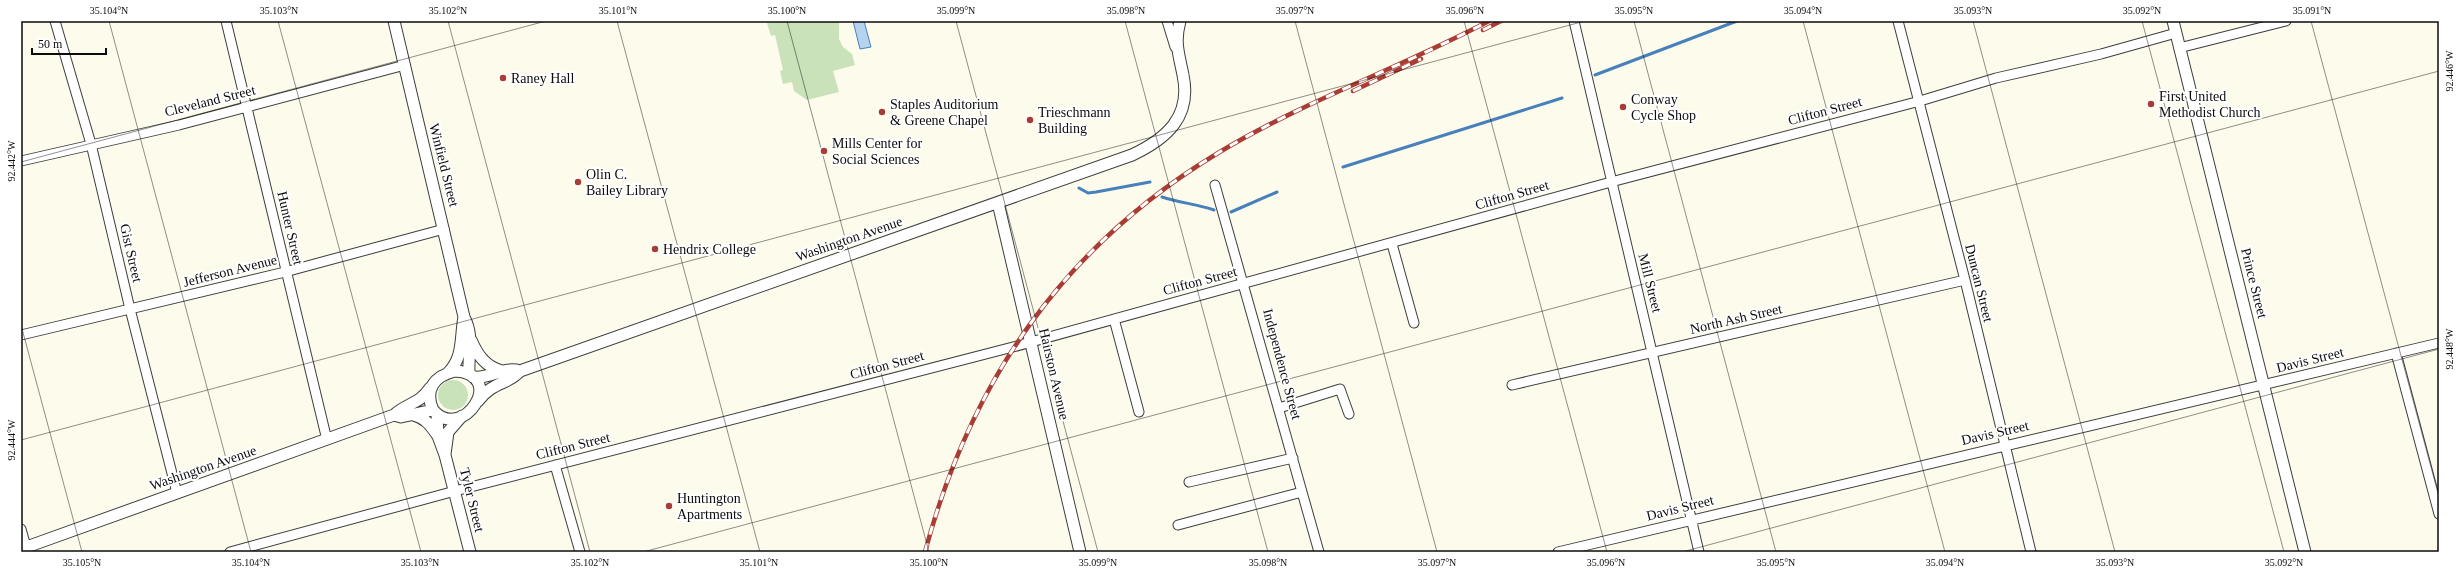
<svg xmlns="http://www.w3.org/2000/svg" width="2460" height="573" font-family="'Times New Roman',serif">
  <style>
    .green { fill: #cae2ba }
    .water { fill: #b6d3ee; stroke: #4780bb }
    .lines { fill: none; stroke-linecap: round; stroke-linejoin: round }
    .stream { stroke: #4780bb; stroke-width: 3 }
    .minor-casing { stroke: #3e3e3e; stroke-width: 11 }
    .tertiary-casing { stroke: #3e3e3e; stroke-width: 13 }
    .minor { stroke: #fff; stroke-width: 9 }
    .tertiary { stroke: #fff; stroke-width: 11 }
    .rail-casing { stroke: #a93c35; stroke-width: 4.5 }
    .rail { stroke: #fff; stroke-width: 3; stroke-dasharray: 9; stroke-linecap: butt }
    .ticks { fill: none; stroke: #0b0b0b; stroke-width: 1; stroke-opacity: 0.45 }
    .poi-dot { fill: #a93c35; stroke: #fff; stroke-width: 1.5 }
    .labels { text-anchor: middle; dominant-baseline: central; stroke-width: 4; stroke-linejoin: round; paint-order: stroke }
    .poi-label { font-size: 14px; fill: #0b0b0b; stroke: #fff; text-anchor: start }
    .street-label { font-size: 14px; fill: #0b0b0b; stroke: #fff }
    .neatline { fill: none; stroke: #0b0b0b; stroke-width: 1.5 }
    .ticks-label { font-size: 10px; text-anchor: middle; fill: #0b0b0b }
  </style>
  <rect width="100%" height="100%" fill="#fcfbec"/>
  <!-- green -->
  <path class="green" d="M774 21H839V39L843 47 852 54 855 65 833 71 839 92 807 100 794 91 792 82 783 84 780 71 783 70 775 35 771 36 767 23Z
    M438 395a15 15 0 1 1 30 0a15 15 0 1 1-30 0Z"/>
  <!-- water -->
  <path class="water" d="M853 21H864L871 47 860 49Z"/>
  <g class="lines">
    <!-- stream -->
    <path class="stream" d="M1595 75 1737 21
      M1343 167 1562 98
      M1079 188 1088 193 1096 192 1150 182
      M1162 197C1180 203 1197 204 1214 210
      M1231 212 1277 192"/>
    <!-- minor casing -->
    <g class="minor-casing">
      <path id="minor" d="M55 21 91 144 130 309 177 493
        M226 21 327 440
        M1167 21 1175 47
        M1574 21 1699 552
        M1898 21 1965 280 2031 552
        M2179 48 2286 21
        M21 161 179 125 405 65
        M1215 185 1319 552
        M1392 244 1414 323
        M1114 319 1139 412
        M21 335 285 272 444 229
        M2396 353 2439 514
        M1512 385 1965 280
        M1279 408 1340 389 1349 414
        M555 465 580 552
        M1189 482 1293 458
        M1178 525 1302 492
        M21 529 26 547
        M230 552 455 491 1013 347 1611 182 1920 101 1996 78 2101 54 2176 33
        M1558 552 2439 343"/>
    </g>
    <!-- tertiary casing -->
    <g class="tertiary-casing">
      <path id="tertiary" d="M394 21 464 317C474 336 468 353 469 374
        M2173 21 2305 552
        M998 203 1080 552
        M471 340C478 356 486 367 502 371
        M455 371C509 374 462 444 433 410 424 390 434 376 455 371Z
        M448 373C464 357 460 338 464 317
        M473 377C490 379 504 366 520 371
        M478 401C493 381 508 385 520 371L1132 155C1166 139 1192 117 1183 75 1179 54 1174 43 1180 21
        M394 415 401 417 433 410
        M413 415C426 418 431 426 438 436
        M437 415 438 436 445 455 470 552
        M445 454 448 432 462 416
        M21 549 394 415C407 403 420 404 430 388"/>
    </g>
    <!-- minor -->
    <use href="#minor" class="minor"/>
    <!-- tertiary -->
    <use href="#tertiary" class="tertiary"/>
    <!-- rail casing -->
    <g class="rail-casing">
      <path id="rail" d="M1483 30 1501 21
        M1353 91 1421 59
        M925 552C971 380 1064 246 1218 153 1304 101 1400 68 1489 21"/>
    </g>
    <!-- rail -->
    <use href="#rail" class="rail"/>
  </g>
  <!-- ticks -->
  <path class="ticks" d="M109 21 251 552M278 21 421 552M448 21 590 552M617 21 760 552M787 21 929 552M956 21 1098 552M1125 21 1268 552M1295 21 1437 552M1464 21 1607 552M1634 21 1776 552M1803 21 1945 552M1973 21 2115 552M2142 21 2284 552M2311 21 2439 497M21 162 546 21M21 325 82 552M21 440 1585 21M643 552 2439 71M1682 552 2439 349"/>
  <!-- markers -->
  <g class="poi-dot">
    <circle cx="503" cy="78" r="4"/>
    <circle cx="2151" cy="104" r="4"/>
    <circle cx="1623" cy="107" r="4"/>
    <circle cx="882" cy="112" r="4"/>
    <circle cx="1030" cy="120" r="4"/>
    <circle cx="824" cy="151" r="4"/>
    <circle cx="578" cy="182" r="4"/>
    <circle cx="655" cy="249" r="4"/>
    <circle cx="669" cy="506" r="4"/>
  </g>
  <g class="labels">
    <!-- poi labels -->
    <g class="poi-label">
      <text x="511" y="78">Raney Hall</text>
      <text x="2159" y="96">First United<tspan x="2159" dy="16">Methodist Church</tspan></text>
      <text x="1631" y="99">Conway<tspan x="1631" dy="16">Cycle Shop</tspan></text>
      <text x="890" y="104">Staples Auditorium<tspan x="890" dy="16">&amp; Greene Chapel</tspan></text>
      <text x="1038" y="112">Trieschmann<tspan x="1038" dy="16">Building</tspan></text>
      <text x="832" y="143">Mills Center for<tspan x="832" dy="16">Social Sciences</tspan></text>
      <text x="586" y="174">Olin C.<tspan x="586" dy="16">Bailey Library</tspan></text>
      <text x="663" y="249">Hendrix College</text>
      <text x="677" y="498">Huntington<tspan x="677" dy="16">Apartments</tspan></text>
    </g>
    <!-- street labels -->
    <g class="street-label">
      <text transform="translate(210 101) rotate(-14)">Cleveland Street</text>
      <text transform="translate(1825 111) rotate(-15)">Clifton Street</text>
      <text transform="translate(444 165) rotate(76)">Winfield Street</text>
      <text transform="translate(1512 195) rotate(-16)">Clifton Street</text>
      <text transform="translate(290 228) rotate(77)">Hunter Street</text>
      <text transform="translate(849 239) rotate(-19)">Washington Avenue</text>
      <text transform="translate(131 253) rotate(77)">Gist Street</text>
      <text transform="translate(230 271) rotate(-14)">Jefferson Avenue</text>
      <text transform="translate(1200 281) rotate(-15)">Clifton Street</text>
      <text transform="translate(1650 283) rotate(76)">Mill Street</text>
      <text transform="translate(1979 283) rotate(76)">Duncan Street</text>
      <text transform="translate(2254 283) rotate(76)">Prince Street</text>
      <text transform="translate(1736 319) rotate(-13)">North Ash Street</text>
      <text transform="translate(2310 360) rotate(-14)">Davis Street</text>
      <text transform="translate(1282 364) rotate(75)">Independence Street</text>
      <text transform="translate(887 365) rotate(-15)">Clifton Street</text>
      <text transform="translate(1054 374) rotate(77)">Hairston Avenue</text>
      <text transform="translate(1995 433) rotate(-13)">Davis Street</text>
      <text transform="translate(573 446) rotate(-14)">Clifton Street</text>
      <text transform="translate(203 468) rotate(-19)">Washington Avenue</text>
      <text transform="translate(472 500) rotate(76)">Tyler Street</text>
      <text transform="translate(1680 508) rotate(-14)">Davis Street</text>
    </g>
  </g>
  <!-- border -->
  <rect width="2460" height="573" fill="none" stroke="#ffffff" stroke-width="44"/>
  <!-- scale -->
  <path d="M32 48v6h74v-6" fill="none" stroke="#0b0b0b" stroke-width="2"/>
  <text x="38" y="48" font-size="12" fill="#0b0b0b" stroke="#ffffff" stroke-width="3" paint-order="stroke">50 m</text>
  <rect x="22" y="22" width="2416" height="529" class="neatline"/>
  <g class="ticks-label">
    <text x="109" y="14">35.104°N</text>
    <text x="279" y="14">35.103°N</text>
    <text x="448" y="14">35.102°N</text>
    <text x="618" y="14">35.101°N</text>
    <text x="787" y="14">35.100°N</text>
    <text x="956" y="14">35.099°N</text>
    <text x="1126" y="14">35.098°N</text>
    <text x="1295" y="14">35.097°N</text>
    <text x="1465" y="14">35.096°N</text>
    <text x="1634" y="14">35.095°N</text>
    <text x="1803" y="14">35.094°N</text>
    <text x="1973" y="14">35.093°N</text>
    <text x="2142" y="14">35.092°N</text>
    <text x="2312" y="14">35.091°N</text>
    <text transform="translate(2449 71) rotate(-90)" y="4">92.446°W</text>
    <text transform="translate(11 161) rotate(-90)" y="4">92.442°W</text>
    <text transform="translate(2449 349) rotate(-90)" y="4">92.448°W</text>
    <text transform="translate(11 440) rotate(-90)" y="4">92.444°W</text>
    <text x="82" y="566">35.105°N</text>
    <text x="251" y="566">35.104°N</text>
    <text x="420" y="566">35.103°N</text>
    <text x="590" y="566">35.102°N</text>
    <text x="759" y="566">35.101°N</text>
    <text x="929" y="566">35.100°N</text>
    <text x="1098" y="566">35.099°N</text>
    <text x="1268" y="566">35.098°N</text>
    <text x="1437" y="566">35.097°N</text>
    <text x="1606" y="566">35.096°N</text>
    <text x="1776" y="566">35.095°N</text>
    <text x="1945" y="566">35.094°N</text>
    <text x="2115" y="566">35.093°N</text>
    <text x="2284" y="566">35.092°N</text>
  </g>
</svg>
